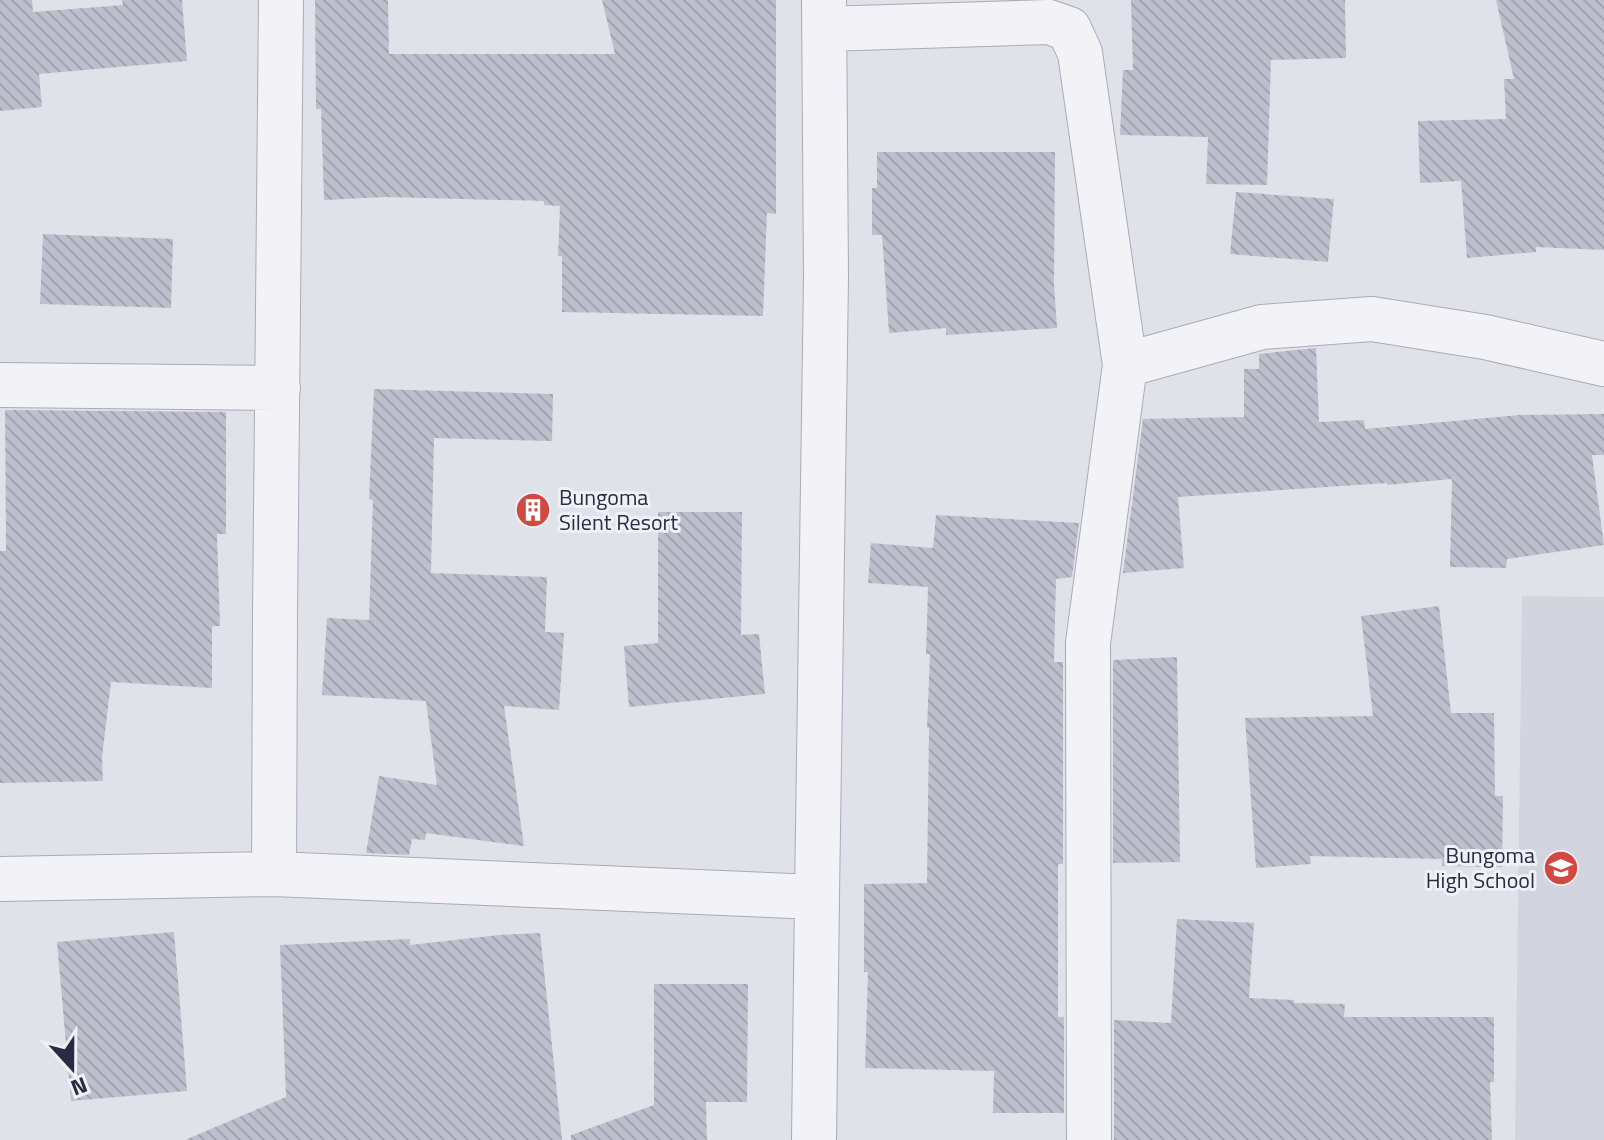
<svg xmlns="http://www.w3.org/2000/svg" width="1604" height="1140" font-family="'Titillium Web',sans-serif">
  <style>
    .built { fill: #d2d4de }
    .building { fill: url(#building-back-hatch) }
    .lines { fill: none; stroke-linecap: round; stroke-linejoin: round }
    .minor-casing { stroke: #a9abb7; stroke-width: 46 }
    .minor { stroke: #f3f3f7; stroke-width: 44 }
    .labels { text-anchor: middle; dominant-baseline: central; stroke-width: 6; stroke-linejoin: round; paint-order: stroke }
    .poi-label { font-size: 22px; fill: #282c41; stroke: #eff1f7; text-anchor: start }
  </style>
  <defs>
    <pattern id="building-back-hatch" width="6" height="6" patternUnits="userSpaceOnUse" patternTransform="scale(2)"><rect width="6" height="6" fill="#bdc0cc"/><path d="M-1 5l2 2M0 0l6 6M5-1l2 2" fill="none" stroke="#a2a5b0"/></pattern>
  </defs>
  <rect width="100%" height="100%" fill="#e0e2e9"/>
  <!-- built -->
  <path class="built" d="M1522 596 1604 597V1140H1515Z"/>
  <!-- building -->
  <path class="building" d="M0 0H32L33 12 123 5 122 0H182L187 61 39 74 42 107 0 111Z
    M315 0H388L389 54H615L602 0H776V214L767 213 763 316 562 312V256H558L560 206 544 205V201L386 197 324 200 321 109H316Z
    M1131 0H1345L1346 58 1271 60 1267 185 1206 184 1208 137 1120 135 1123 70H1133Z
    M1496 0H1604V250L1536 247V252L1467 258 1461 181 1420 183 1418 121 1506 119 1504 79H1514Z
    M877 152H1055L1054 284 1057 328 946 335V328L889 333 882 235H872V188H877Z
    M1236 192 1334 199 1328 262 1230 254Z
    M43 234 173 239 171 308 40 304Z
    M1316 348 1319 422 1364 420 1365 429 1520 415 1604 414V455H1592L1604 545 1507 559 1506 568 1450 567 1452 479 1387 485V483L1178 497 1184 568 1123 573 1143 419 1244 417V369H1259V354Z
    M374 389 553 394 552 441 434 438 431 573 547 577 545 632 564 633 559 710 504 706 524 846 426 833 425 840 412 839 409 855 366 853 379 776 437 785 426 701 322 695 327 618 369 620 373 500 369 499Z
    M5 410 226 412V534H217L220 626H212V688L111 682 102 757 103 781 0 783V551H6Z
    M658 512H742L741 635 759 634 765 694 629 707 624 646 658 643Z
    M936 515 1079 523 1072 577 1056 579 1054 662H1063V864H1058V1017H1064V1113H993L994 1071 865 1068 868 972H864V884L927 883 929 728H927L930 654H926L928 587 868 583 871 543 933 548Z
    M1439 606 1451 713H1494L1495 796H1503L1502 867 1442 866V859L1310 856 1311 864 1256 868 1245 718 1373 716 1361 616Z
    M1177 657 1180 862 1113 863V660Z
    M1177 919 1254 923 1249 998 1294 1000V1003L1345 1004 1344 1017H1494V1082H1490L1492 1140H1114V1020L1171 1023Z
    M174 932 187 1091 71 1101 57 942Z
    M540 933 562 1140H185L286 1097 280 945 410 939V945L499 935Z
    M654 984H748L747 1102H706L707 1140H571V1135L654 1105Z"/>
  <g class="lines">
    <!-- minor casing -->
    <g class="minor-casing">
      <path id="minor" d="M824 29 1049 22 1069 29 1080 53 1125 365 1088 643 1089 1140
        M1125 365 1262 327 1372 319 1485 337 1604 364
        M0 385 278 388
        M274 874 275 615 281 0
        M0 879 274 874 817 897 814 1140
        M817 897 826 278 824 0"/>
    </g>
    <!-- minor -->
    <use href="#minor" class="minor"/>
  </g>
  <!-- icons -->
  <defs>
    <g id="building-disc" transform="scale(1.8)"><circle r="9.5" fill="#d24941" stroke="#eff1f7"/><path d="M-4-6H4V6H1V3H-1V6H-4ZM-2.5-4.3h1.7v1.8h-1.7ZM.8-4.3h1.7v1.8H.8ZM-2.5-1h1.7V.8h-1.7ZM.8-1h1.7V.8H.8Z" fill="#fff"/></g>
    <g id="school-disc" transform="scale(1.8)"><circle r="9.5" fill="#d24941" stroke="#eff1f7"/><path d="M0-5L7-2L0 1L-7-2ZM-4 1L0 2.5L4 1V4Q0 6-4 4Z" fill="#fff"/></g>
  </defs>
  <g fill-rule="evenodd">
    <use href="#building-disc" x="533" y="510"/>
    <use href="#school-disc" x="1561" y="868"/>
  </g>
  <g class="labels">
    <!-- poi labels -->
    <g class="poi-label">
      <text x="559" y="497">Bungoma<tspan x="559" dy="25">Silent Resort</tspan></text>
      <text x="1535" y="855" text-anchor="end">Bungoma<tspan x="1535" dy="25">High School</tspan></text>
    </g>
  </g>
  <!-- north arrow -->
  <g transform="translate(72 1068) rotate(159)" stroke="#eff1f7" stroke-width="6" paint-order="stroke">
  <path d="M0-6L14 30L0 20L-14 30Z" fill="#282c41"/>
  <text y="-12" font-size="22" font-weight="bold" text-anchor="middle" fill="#282c41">N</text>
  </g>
</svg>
